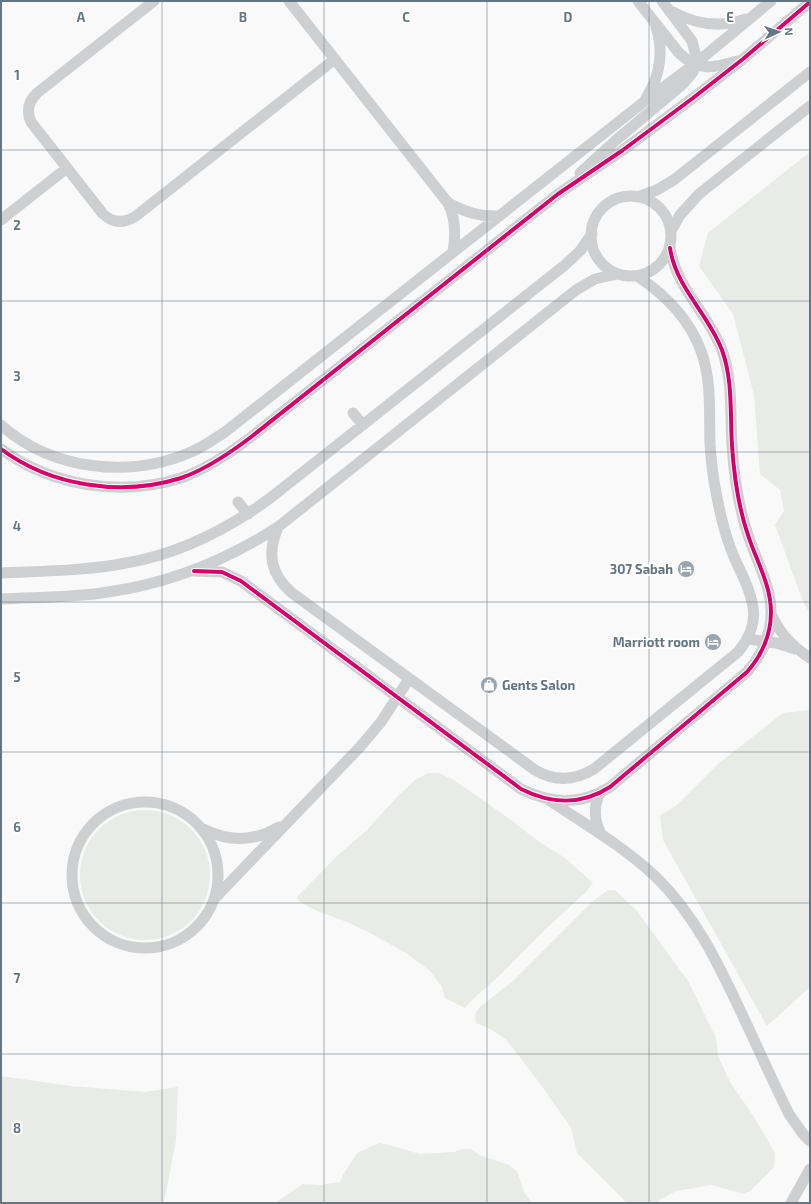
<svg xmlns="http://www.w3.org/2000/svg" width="811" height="1204" font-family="'Exo 2',sans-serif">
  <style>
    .green { fill: #e8ebe6 }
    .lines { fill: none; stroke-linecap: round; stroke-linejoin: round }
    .minor { stroke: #cecfd0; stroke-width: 11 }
    .cycleway-casing { stroke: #fff; stroke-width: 6 }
    .cycleway { stroke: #d6006c; stroke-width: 4 }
    .grid { fill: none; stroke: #657683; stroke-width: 1; stroke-opacity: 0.55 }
    .labels { text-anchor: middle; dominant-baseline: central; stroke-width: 4; stroke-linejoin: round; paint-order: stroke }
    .poi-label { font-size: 13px; font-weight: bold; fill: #657683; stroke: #fff; text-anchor: end }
    .grid-label { font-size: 13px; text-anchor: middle; font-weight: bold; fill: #657683; stroke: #fff; stroke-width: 4; stroke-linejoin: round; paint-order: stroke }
  </style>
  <rect width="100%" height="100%" fill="#f9f9f9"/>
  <!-- green -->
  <path class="green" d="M810 152V613L804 604 775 525 784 511 780 490 760 474 754 395 733 314 699 266 708 233Z
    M810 710V987L767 1026 663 840 660 815 676 806 718 764 783 713Z
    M429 773H439L454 780 511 820 538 841 565 858 593 883 586 892 549 926 500 975 472 1000 465 1008 445 998 442 987 430 971 406 953 372 934 347 922 315 910 300 902 297 897 338 855 367 830 397 797 416 779Z
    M80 875a65 65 0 1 1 130 0a65 65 0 1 1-130 0Z
    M608 890H615L637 911 688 981 716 1038 718 1056 730 1082 754 1117 775 1153 774 1167 750 1191 744 1194 712 1185 676 1191 659 1200 657 1203H627L577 1153 571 1128 541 1085 506 1039 490 1029 476 1023 475 1014 480 1007 514 980 592 902Z
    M1 1076 71 1086 145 1092 178 1087 176 1140 164 1203H1Z
    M379 1143 389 1145 420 1154 454 1152 462 1149H471L479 1155 507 1164 517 1171 524 1192 532 1203H275L303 1184 320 1185 340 1182 343 1175 357 1153Z"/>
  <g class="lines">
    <!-- minor -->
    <path class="minor" d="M154 1 37 93C29 101 26 111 31 122L103 214C113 223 124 224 136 216L335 59
      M289 1 448 203C456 219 456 235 453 252
      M638 1 679 53C699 72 713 68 737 61
      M673 12C697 25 721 28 746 19
      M646 98C660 77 664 51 656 27
      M580 173 615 141 683 84 693 72 696 56 692 41 662 1
      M591 236a40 40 0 1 1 80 0a40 40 0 1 1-80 0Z
      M638 197 657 190 675 179 810 72
      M448 203C466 212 479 217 499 216
      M1 220 67 168
      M671 231 680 215 699 194 810 106
      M353 413 363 425
      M1 425C52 470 129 479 191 452 203 447 214 439 225 432L645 101 695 64 771 1
      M1 449C51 486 121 497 181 478 207 469 230 453 251 437L558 194 623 150 693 98 743 59 810 2
      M238 502 248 514
      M278 527C267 553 270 574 292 593L535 770C555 782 574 781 594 769L738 652C750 638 757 620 752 602 749 586 740 571 734 557 725 536 720 514 716 492 713 477 711 460 710 444 709 413 712 381 701 351 689 318 666 295 637 276
      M194 571 222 572 241 581 521 789C551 804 580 806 610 787L747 672C762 655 771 636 771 612 771 585 756 560 748 535 738 506 734 476 732 445 730 414 733 380 722 350 708 313 676 288 670 248
      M1 573C42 571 85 571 126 563 179 554 226 530 269 499L565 265 580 251 592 234
      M1 599C36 597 73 598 108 592 171 583 225 561 278 527L576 290 595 279 617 274
      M771 614C780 634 792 646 810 658
      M748 639 776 643 795 649
      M600 793C593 807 594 820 601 834
      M550 801C587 825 624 847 656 877 695 915 718 963 741 1012 757 1046 772 1080 789 1114L803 1134 810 1141
      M72 875a73 73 0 1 1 146 0a73 73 0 1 1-146 0Z
      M203 829C229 842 254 842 279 827
      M214 899 360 747 381 722 409 679
      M791 1203 810 1169"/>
    <!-- cycleway casing -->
    <g class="cycleway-casing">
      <path id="cycleway" d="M1 449C51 486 121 497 181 478 207 469 230 453 251 437L558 194 623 150 693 98 743 59 810 2
        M194 571 222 572 241 581 521 789C551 804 580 806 610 787L747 672C762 655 771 636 771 612 771 585 756 560 748 535 738 506 734 476 732 445 730 414 733 380 722 350 708 313 676 288 670 248"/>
    </g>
    <!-- cycleway -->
    <use href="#cycleway" class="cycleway"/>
  </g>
  <!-- grid -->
  <path class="grid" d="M162 1V1203M324 1V1203M487 1V1203M649 1V1203M1 150H810M1 301H810M1 452H810M1 602H810M1 752H810M1 903H810M1 1054H810"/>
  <!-- icons -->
  <defs>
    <g id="hotel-disc" transform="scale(0.9)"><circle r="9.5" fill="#99a4ac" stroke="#fff"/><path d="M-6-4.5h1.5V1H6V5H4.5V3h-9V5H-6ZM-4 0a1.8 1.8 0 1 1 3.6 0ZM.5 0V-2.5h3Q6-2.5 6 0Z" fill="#fff"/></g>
    <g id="shop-disc" transform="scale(0.9)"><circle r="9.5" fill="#99a4ac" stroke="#fff"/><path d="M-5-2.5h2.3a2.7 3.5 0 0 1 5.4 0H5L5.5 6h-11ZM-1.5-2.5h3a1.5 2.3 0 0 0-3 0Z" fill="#fff"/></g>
  </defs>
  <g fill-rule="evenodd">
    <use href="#hotel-disc" x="686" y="569"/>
    <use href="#hotel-disc" x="713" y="642"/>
    <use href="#shop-disc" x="489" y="685"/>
  </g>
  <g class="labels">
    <!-- poi labels -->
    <g class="poi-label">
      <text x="673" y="569">307 Sabah</text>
      <text x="700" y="642">Marriott room</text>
      <text x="502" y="685" text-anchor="start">Gents Salon</text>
    </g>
  </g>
  <g class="grid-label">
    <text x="81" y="22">A</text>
    <text x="243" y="22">B</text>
    <text x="406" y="22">C</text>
    <text x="568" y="22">D</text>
    <text x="730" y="22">E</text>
    <text x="17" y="80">1</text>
    <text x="17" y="230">2</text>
    <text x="17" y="381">3</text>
    <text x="17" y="531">4</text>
    <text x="17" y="682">5</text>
    <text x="17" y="832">6</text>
    <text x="17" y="983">7</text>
    <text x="17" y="1133">8</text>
  </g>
  <!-- border -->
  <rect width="811" height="1204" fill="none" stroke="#657683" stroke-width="4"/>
  <!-- north arrow -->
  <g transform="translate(779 32) rotate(87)" stroke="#ffffff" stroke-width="3" paint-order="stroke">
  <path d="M0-3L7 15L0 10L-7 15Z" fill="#657683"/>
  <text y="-6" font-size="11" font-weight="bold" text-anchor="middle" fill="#657683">N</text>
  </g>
</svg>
